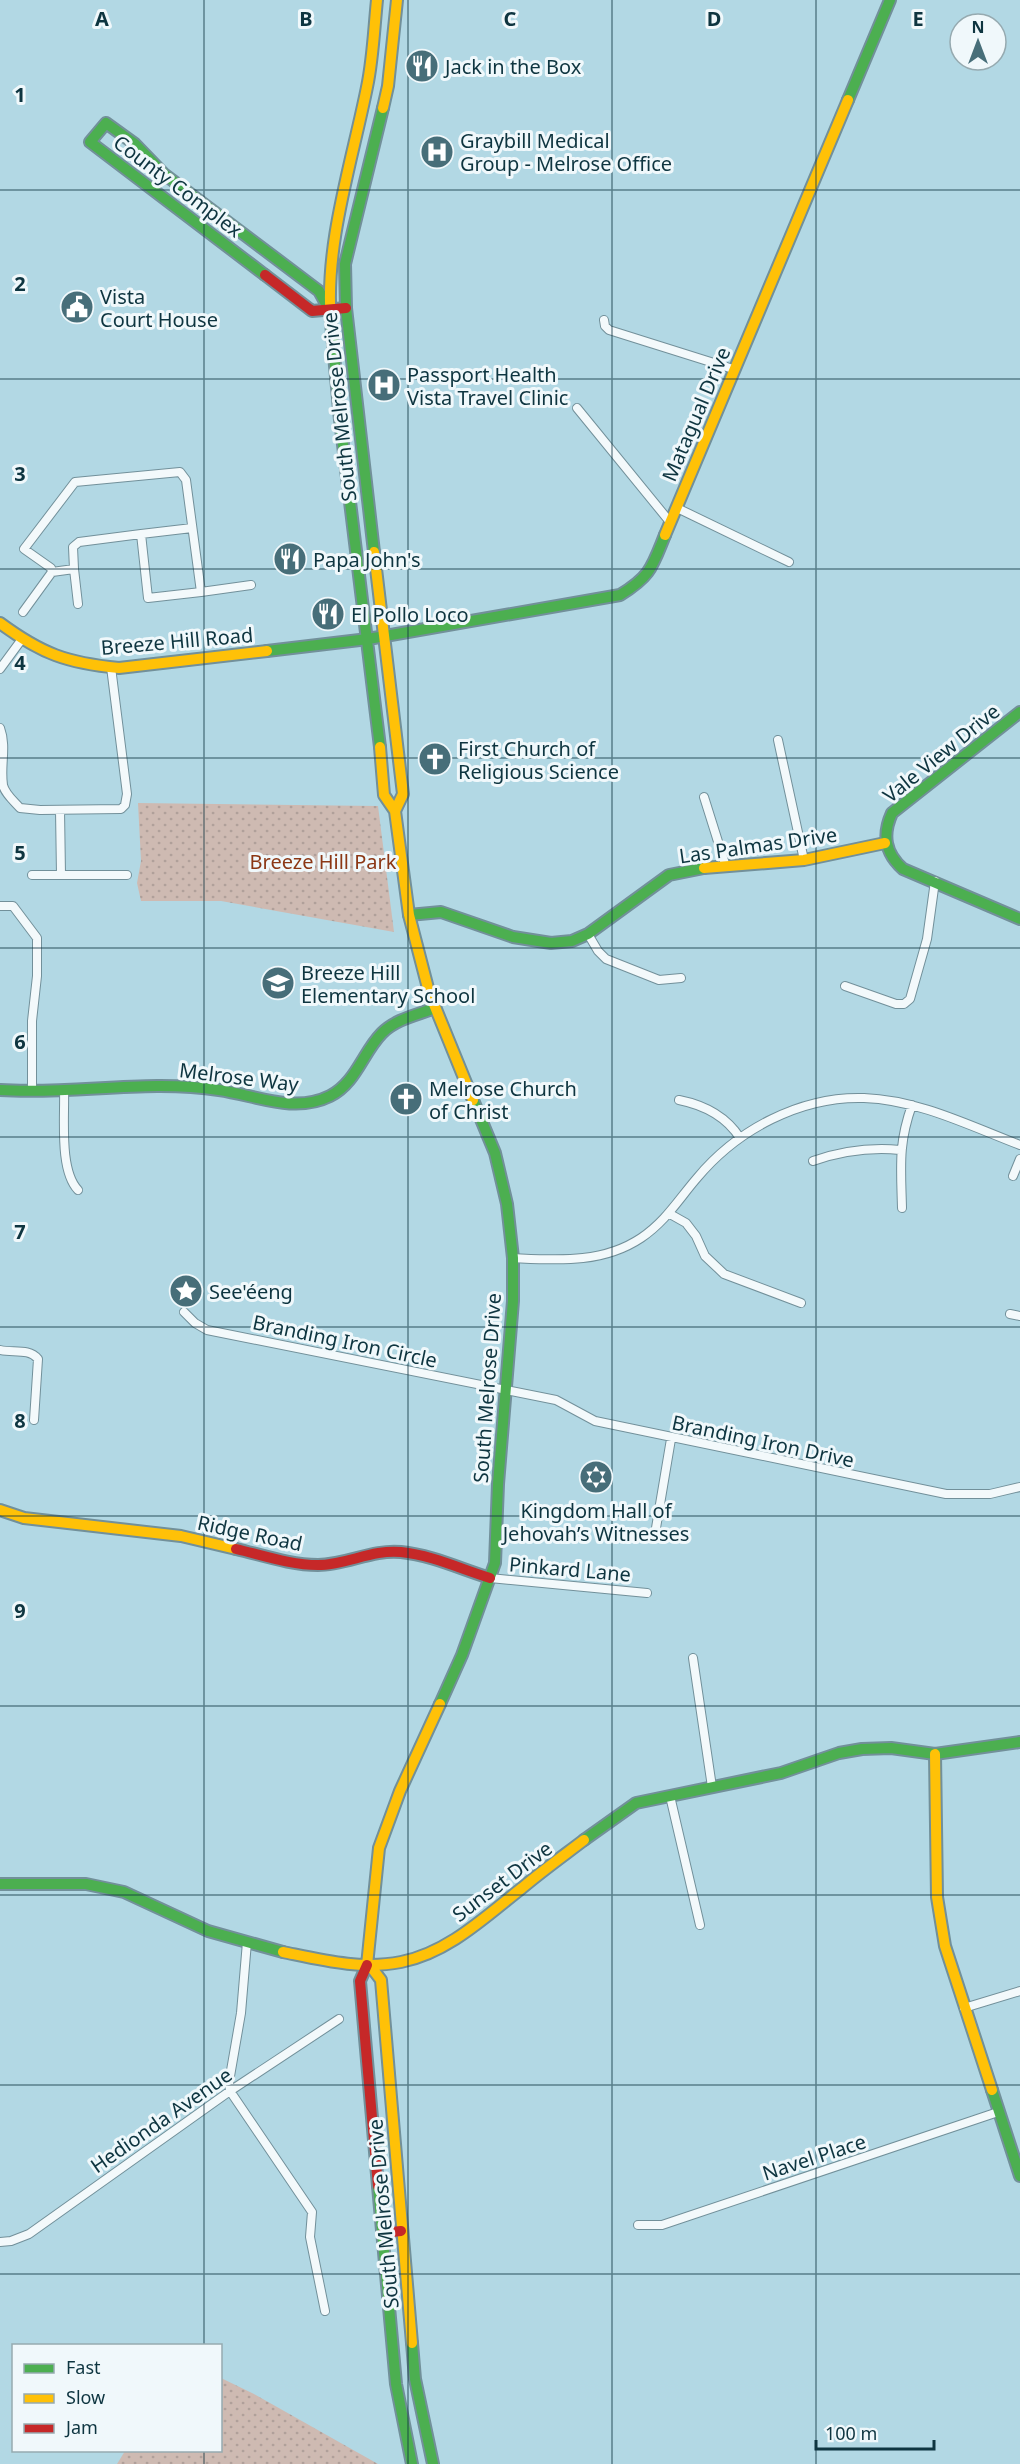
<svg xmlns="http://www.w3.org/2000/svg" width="1020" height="2464" font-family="'Noto Sans',sans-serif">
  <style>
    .green { fill: url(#green-dots) }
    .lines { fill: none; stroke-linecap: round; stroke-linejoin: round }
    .street-casing { stroke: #72909a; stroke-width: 10 }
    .fast-casing { stroke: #72909a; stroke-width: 14 }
    .slow-casing { stroke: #72909a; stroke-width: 14 }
    .jam-casing { stroke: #72909a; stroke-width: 14 }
    .street { stroke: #f3f9fb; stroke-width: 8 }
    .fast { stroke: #4caf50; stroke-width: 10 }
    .slow { stroke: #ffc107; stroke-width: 10 }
    .jam { stroke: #c62828; stroke-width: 10 }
    .grid { fill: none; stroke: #0e3540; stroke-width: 1.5; stroke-opacity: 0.55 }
    .labels { text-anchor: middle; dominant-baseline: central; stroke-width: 6; stroke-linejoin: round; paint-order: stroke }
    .poi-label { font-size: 20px; fill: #0e3540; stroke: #f0f8fb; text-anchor: start }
    .street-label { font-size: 20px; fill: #0e3540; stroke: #f0f8fb }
    .park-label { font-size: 20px; fill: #8b3715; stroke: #f0f8fb }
    .grid-label { font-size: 20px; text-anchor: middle; font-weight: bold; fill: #0e3540; stroke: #f0f8fb; stroke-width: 6; stroke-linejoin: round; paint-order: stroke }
  </style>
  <defs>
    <pattern id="green-dots" width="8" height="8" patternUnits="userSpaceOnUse" patternTransform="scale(1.5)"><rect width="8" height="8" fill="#cebab2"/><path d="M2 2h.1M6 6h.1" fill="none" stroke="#b0a09a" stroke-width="1.8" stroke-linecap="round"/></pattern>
  </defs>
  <rect width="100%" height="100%" fill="#b2d8e4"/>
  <!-- green -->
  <path class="green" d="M138 803 378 806 394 932 221 901H141L137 883 141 861Z
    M221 2378 254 2394 378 2464H117L125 2451 220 2450Z"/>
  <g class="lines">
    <!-- street casing -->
    <g class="street-casing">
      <path id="street" d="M604 320 605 326 609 330 733 369
        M577 408 670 522
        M677 508 789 562
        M141 534 192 528
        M52 572 51 568 24 549 75 482 180 472 186 480 201 592 148 598 141 534 79 542 73 547 74 569
        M201 592 251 585
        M23 612 52 572 74 569 78 604
        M0 669 22 639
        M0 728C7 747 0 765 3 785 5 794 14 801 20 808L40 810 121 809 125 805 127 794 111 667
        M778 740 804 860
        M704 797 726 867
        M60 810 61 875
        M32 875H127
        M0 906H13L37 938V976L32 1021V1091
        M588 934 598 951 606 959 659 980 681 978
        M845 986 896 1004H904L910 999 927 939 935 881
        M64 1090C65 1118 59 1170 78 1190
        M679 1100C704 1105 726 1116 740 1138
        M813 1161C842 1151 869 1147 900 1150
        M1013 1176 1020 1159
        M902 1208C901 1167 898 1144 912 1105
        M670 1214 686 1223 696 1236 705 1256 724 1274 801 1303
        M513 1258C557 1260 602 1264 641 1238 666 1221 678 1200 697 1178 737 1130 800 1096 864 1098 919 1100 970 1126 1020 1145
        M184 1312 195 1323 207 1330 556 1400 595 1421 946 1494H990L1020 1487
        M1010 1314 1020 1316
        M0 1350C13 1353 29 1348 38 1359L34 1420
        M656 1528 671 1439
        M490 1578 647 1593
        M693 1658 712 1787
        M670 1796 700 1925
        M247 1942 241 2013 229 2082 230 2091 312 2212 310 2237 325 2311
        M964 2008 1020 1991
        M638 2225H662L998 2112
        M0 2242 11 2241 29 2234 230 2091 339 2019"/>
    </g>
    <!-- fast casing -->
    <g class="fast-casing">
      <path id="fast" d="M848 100 890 0
        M265 275 90 142 106 123 135 144 164 174 319 291 330 311
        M331 322 340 420 380 747
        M374 552 346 308 345 264 383 108
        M267 651 368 639 620 595C651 576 652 567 665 535
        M1020 712 892 813C882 835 885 853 903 869L1020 919
        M409 915 441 912 513 937 551 943 572 941 588 934 669 875 704 868
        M0 1090C73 1095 146 1079 219 1090 255 1095 294 1114 330 1096 356 1083 363 1052 382 1033 396 1019 417 1015 435 1008
        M440 1704 462 1655 495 1563 498 1484 513 1301V1258L507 1204 495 1153 473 1100
        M584 1840 636 1803 781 1773 839 1753 862 1749 891 1748 935 1754 1020 1742
        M0 1884H86L124 1892 208 1931 283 1952
        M992 2090 1020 2176
        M378 2186 396 2384 412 2464
        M412 2343 415 2379 433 2464"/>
    </g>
    <!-- slow casing -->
    <g class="slow-casing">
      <path id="slow" d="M383 108 388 86 397 0
        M331 322C324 246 352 162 367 87 373 59 374 29 377 0
        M665 535 848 100
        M374 552 403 794 395 811
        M0 623C42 654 67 663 119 668L267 651
        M380 747 384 795 395 811 409 915 429 992 473 1100
        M704 868 804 860 885 843
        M0 1510 24 1518 181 1536 236 1549
        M935 1754 937 1897 945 1946 992 2090
        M283 1952C322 1960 361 1970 401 1962 448 1953 486 1916 522 1888 542 1871 563 1856 584 1840
        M368 1963 381 1980 412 2343
        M367 1965 379 1848 400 1791 440 1704"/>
    </g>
    <!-- jam casing -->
    <g class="jam-casing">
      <path id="jam" d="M265 275 312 311 346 308
        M236 1549C262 1555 291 1565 318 1565 346 1565 373 1549 401 1552 431 1555 461 1569 490 1578
        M367 1965 360 1981 378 2186
        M383 2233 401 2231"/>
    </g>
    <!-- street -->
    <use href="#street" class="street"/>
    <!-- fast -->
    <use href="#fast" class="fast"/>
    <!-- slow -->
    <use href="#slow" class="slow"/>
    <!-- jam -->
    <use href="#jam" class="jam"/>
  </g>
  <!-- grid -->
  <path class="grid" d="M204 0V2346M408 0V2464M612 0V2464M816 0V2464M0 190H1020M0 379H1020M0 569H1020M0 758H1020M0 948H1020M0 1137H1020M0 1327H1020M0 1516H1020M0 1706H1020M0 1895H1020M0 2085H1020M0 2274H1020M204 2450V2464"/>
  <!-- icons -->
  <defs>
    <g id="restaurant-disc" transform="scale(1.725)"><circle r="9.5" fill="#476e79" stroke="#f0f8fb"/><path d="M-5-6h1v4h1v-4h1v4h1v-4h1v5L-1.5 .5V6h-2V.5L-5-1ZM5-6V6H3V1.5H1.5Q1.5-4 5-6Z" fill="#fff"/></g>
    <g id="hospital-disc" transform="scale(1.725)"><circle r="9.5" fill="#476e79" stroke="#f0f8fb"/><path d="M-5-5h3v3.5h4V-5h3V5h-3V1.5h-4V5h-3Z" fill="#fff"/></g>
    <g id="civic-disc" transform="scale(1.725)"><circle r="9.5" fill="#476e79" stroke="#f0f8fb"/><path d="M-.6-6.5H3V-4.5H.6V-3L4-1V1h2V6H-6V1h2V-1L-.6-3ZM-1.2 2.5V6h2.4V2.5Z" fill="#fff"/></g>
    <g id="church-disc" transform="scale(1.725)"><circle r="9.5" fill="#476e79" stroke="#f0f8fb"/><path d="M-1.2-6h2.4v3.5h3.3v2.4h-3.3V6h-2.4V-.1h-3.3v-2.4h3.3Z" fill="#fff"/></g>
    <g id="school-disc" transform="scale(1.725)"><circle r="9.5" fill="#476e79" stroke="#f0f8fb"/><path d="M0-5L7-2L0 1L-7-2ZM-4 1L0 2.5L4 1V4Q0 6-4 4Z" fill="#fff"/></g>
    <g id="sight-disc" transform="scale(1.725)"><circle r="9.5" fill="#476e79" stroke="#f0f8fb"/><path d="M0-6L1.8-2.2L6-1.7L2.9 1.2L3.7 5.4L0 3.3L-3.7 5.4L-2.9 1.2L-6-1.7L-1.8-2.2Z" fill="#fff"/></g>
    <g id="synagogue-disc" transform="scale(1.725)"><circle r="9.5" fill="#476e79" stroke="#f0f8fb"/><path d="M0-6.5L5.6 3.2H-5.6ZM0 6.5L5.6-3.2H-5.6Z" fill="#fff"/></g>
  </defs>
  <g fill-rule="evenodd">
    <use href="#restaurant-disc" x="422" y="66"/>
    <use href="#hospital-disc" x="437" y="152"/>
    <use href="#civic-disc" x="77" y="307"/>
    <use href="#hospital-disc" x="384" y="385"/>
    <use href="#restaurant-disc" x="290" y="559"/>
    <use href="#restaurant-disc" x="328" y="614"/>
    <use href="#church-disc" x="435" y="759"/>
    <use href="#school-disc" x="278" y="983"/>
    <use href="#church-disc" x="406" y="1099"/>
    <use href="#sight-disc" x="186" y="1291"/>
    <use href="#synagogue-disc" x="596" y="1477"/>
  </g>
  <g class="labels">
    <!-- poi labels -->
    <g class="poi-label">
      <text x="445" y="66">Jack in the Box</text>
      <text x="460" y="140">Graybill Medical<tspan x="460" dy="23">Group - Melrose Office</tspan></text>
      <text x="100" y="296">Vista<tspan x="100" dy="23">Court House</tspan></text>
      <text x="407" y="374">Passport Health<tspan x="407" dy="23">Vista Travel Clinic</tspan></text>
      <text x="313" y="559">Papa John's</text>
      <text x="351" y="614">El Pollo Loco</text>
      <text x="458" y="748">First Church of<tspan x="458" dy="23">Religious Science</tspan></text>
      <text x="301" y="972">Breeze Hill<tspan x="301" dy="23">Elementary School</tspan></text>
      <text x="429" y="1088">Melrose Church<tspan x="429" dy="23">of Christ</tspan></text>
      <text x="209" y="1291">See'éeng</text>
      <text x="596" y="1510" text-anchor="middle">Kingdom Hall of<tspan x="596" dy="23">Jehovah’s Witnesses</tspan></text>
    </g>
    <!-- street labels -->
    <g class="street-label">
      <text transform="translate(178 186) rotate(37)">County Complex</text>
      <text transform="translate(339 407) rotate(-96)">South Melrose Drive</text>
      <text transform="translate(696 414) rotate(-67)">Matagual Drive</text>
      <text transform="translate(177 641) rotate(-5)">Breeze Hill Road</text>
      <text transform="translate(941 753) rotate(-39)">Vale View Drive</text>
      <text transform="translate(758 845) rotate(-8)">Las Palmas Drive</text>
      <text transform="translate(239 1077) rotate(7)">Melrose Way</text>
      <text transform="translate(345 1341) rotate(12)">Branding Iron Circle</text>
      <text transform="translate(487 1388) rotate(-86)">South Melrose Drive</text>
      <text transform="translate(763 1441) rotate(12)">Branding Iron Drive</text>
      <text transform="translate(250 1533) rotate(12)">Ridge Road</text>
      <text transform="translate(570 1569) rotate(5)">Pinkard Lane</text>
      <text transform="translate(502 1881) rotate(-37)">Sunset Drive</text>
      <text transform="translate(161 2120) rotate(-35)">Hedionda Avenue</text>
      <text transform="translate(814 2157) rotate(-18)">Navel Place</text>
      <text transform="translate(383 2214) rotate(-95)">South Melrose Drive</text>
    </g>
    <!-- park labels -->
    <g class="park-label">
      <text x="323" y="861">Breeze Hill Park</text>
    </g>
  </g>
  <g class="grid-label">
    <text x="102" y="26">A</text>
    <text x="306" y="26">B</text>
    <text x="510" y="26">C</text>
    <text x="714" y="26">D</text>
    <text x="918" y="26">E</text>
    <text x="20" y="102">1</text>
    <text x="20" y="291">2</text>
    <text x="20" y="481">3</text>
    <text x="20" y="670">4</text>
    <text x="20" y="860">5</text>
    <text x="20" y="1049">6</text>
    <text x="20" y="1239">7</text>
    <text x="20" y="1428">8</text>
    <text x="20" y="1618">9</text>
  </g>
  <!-- legend -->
  <rect x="12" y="2344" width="210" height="108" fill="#f0f8fb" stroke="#96aab0" stroke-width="1.5"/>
  <rect x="24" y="2364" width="30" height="9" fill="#4caf50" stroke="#96aab0" stroke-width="1.5"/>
  <text x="66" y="2374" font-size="18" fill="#0e3540">Fast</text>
  <rect x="24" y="2394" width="30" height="9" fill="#ffc107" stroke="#96aab0" stroke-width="1.5"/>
  <text x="66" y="2404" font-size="18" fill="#0e3540">Slow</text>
  <rect x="24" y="2424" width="30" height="9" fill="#c62828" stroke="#96aab0" stroke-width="1.5"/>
  <text x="66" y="2434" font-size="18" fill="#0e3540">Jam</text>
  <!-- north arrow -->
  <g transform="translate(978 42)"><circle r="28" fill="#f0f8fb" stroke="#96aab0" stroke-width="1.5"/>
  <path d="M0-4.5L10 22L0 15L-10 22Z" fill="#476e79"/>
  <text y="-9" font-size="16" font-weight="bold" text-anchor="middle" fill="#0e3540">N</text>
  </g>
  <!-- scale -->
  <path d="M816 2440v9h118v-9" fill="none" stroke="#0e3540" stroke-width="3"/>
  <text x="825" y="2440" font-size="18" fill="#0e3540" stroke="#f0f8fb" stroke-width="4.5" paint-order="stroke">100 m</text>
</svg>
